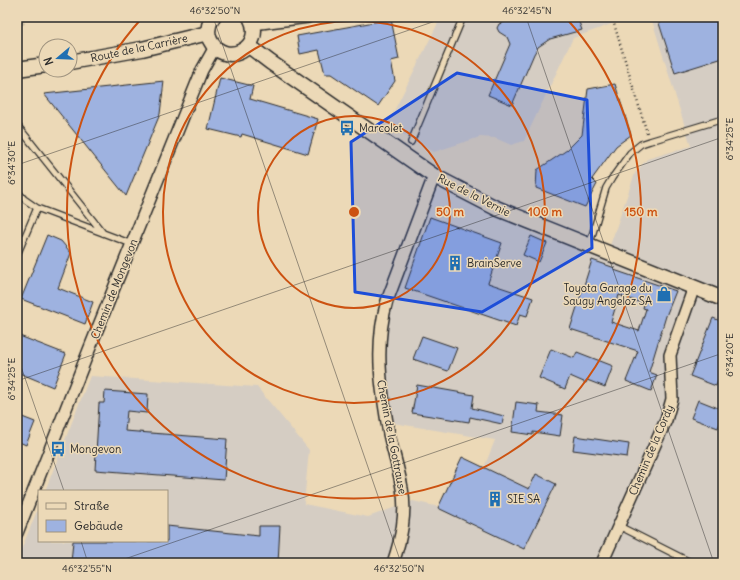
<svg xmlns="http://www.w3.org/2000/svg" width="740" height="580" font-family="Delius,sans-serif">
  <style>
    .built { fill: #d5cdc3 }
    .building { fill: #9eb2e0; stroke: #2b2b2b; fill-rule: evenodd }
    .lines { fill: none; stroke-linecap: round; stroke-linejoin: round }
    .secondary-tunnel { stroke: #c5b69b; stroke-width: 15; stroke-dasharray: 15 8; stroke-linecap: butt }
    .service-casing { stroke: #2b2b2b; stroke-width: 8 }
    .minor-casing { stroke: #2b2b2b; stroke-width: 14 }
    .tertiary-casing { stroke: #2b2b2b; stroke-width: 17 }
    .path { stroke: #2b2b2b; stroke-width: 2.5; stroke-dasharray: 1 3; stroke-linecap: butt }
    .service { stroke: #ecd9b7; stroke-width: 5.5 }
    .minor { stroke: #ecd9b7; stroke-width: 11 }
    .tertiary { stroke: #ecd9b7; stroke-width: 14 }
    .marked { fill: #1d4ed8; fill-opacity: 0.2; stroke: #1d4ed8; stroke-width: 3; stroke-linejoin: round }
    .ticks { fill: none; stroke: #2b2b2b; stroke-width: 1; stroke-opacity: 0.45 }
    .ring { fill: none; stroke: #cc5211; stroke-width: 2 }
    .labels { text-anchor: middle; dominant-baseline: central; stroke-width: 3; stroke-linejoin: round; paint-order: stroke }
    .street-label { font-size: 11px; fill: #2b2b2b; stroke: #ecd9b7 }
    .poi-label { font-size: 11px; fill: #2b2b2b; stroke: #ecd9b7; text-anchor: start }
    .centre { fill: #cc5211; stroke: #ecd9b7; stroke-width: 2 }
    .ring-label { font-size: 12px; text-anchor: middle; font-weight: bold; fill: #cc5211; stroke: #ecd9b7; stroke-width: 3; stroke-linejoin: round; paint-order: stroke }
    .neatline { fill: none; stroke: #2b2b2b; stroke-width: 1.5 }
    .ticks-label { font-size: 10px; text-anchor: middle; fill: #2b2b2b }
  </style>
  <rect width="100%" height="100%" fill="#ecd9b7"/>
  <filter id="ink" filterUnits="userSpaceOnUse"><feTurbulence type="fractalNoise" baseFrequency=".025" numOctaves="2"/><feDisplacementMap in="SourceGraphic" scale="8" xChannelSelector="R" yChannelSelector="G"/><feConvolveMatrix kernelMatrix="1 2 1 2 8 2 1 2 1" color-interpolation-filters="sRGB"/></filter>
  <g filter="url(#ink)">
    <!-- built -->
    <path class="built" d="M441 17H631L573 38 524 141 511 145 495 138 480 137 434 152 387 125Z
      M651 17H723V563H17V560L39 506V541H167V491H45L90 376 257 387 309 450 304 504 368 517 413 501 466 513 495 440 393 423 384 357 391 303 431 192 440 189 530 232 605 260 635 173 647 159 691 146Z"/>
    <!-- building -->
    <path class="building" d="M517 17H577L582 30 550 39 538 47 534 54 512 105 488 95 510 44 507 37 499 32 497 28 499 24Z
      M657 17H723V58L675 73Z
      M391 19 399 59 391 61 395 81 378 106 331 74H325L319 50 300 54 297 36Z
      M220 78 253 86 250 99 318 119 308 154 242 134 241 137 208 129Z
      M164 81 160 114 126 196 44 94Z
      M615 84 631 135 616 146 592 179 597 184 585 207 536 188 537 170 567 150 582 135 588 89Z
      M430 217 502 243 488 283 533 298 527 316 520 314 516 326 405 288Z
      M47 235 61 241 71 253 58 288 93 302 85 324 21 299Z
      M531 236 547 243 539 262 523 255Z
      M592 260 615 268 614 270 676 291 666 316 649 372 657 375 651 391 626 381 638 351 570 329ZM619 295 644 304 643 308 646 309 639 331 611 322Z
      M713 318 723 322V368L716 386 690 376Z
      M17 335 66 354 53 387 17 372Z
      M422 336 457 348 448 371 413 359Z
      M551 349 574 358 577 352 613 366 605 387 587 380 586 383 570 376 565 389 539 378Z
      M417 385 474 395 472 408 504 416 502 424 470 417 469 422 412 413Z
      M105 391 148 394 147 413 127 411 125 431 227 439 224 480 95 470 99 403H104Z
      M698 400 723 410V416L718 428 691 418Z
      M516 402 539 405 538 412 563 415 560 436 533 432V435L512 432Z
      M17 415 35 422 26 445 17 441Z
      M575 436 629 444 627 457 573 450Z
      M462 457 529 489 536 474 556 484 524 549 438 508Z
      M167 526 259 536V526H280L278 563H71L73 541H167Z"/>
    <g class="lines">
      <!-- secondary-tunnel -->
      <path class="secondary-tunnel" d="M17 19 22 17"/>
      <!-- service casing -->
      <g class="service-casing">
        <path id="service" d="M17 125 103 233
          M411 142 463 17
          M17 191 24 199 37 208
          M589 246 606 188 612 178 630 153 641 144 650 141 723 119
          M17 255 37 208 132 244
          M619 526 692 563"/>
      </g>
      <!-- minor casing -->
      <g class="minor-casing">
        <path id="minor" d="M253 24 308 17
          M17 533 89 350 202 70 215 47
          M393 563C401 539 407 514 402 488 399 470 393 452 389 434 381 389 374 346 387 301L434 176
          M602 563 666 420 672 399 670 355 694 287"/>
      </g>
      <!-- tertiary casing -->
      <g class="tertiary-casing">
        <path id="tertiary" d="M213 17C208 24 207 33 210 40 224 69 267 48 250 17
          M249 46 270 62 434 176 496 208 723 299
          M70 62 142 49 208 33
          M17 69 46 65"/>
      </g>
      <!-- path -->
      <path class="path" d="M612 17 647 133"/>
      <!-- service -->
      <use href="#service" class="service"/>
      <!-- minor -->
      <use href="#minor" class="minor"/>
      <!-- tertiary -->
      <use href="#tertiary" class="tertiary"/>
    </g>
  </g>
  <!-- marked area -->
  <path class="marked" d="M457 73 587 100 592 248 482 312 355 292 351 142Z"/>
  <!-- ticks -->
  <path class="ticks" d="M213 17 401 563M526 17 714 563M17 165 447 17M17 355 64 491M17 381 723 137M81 541 88 563M113 563 723 353"/>
  <!-- distance rings -->
  <g class="ring">
    <circle cx="354" cy="212" r="96"/>
    <circle cx="354" cy="212" r="191"/>
    <path d="M566 18A287 287 0 1 1 142 18"/>
  </g>
  <!-- icons -->
  <defs>
    <g id="bus-bare" transform="scale(1.2)"><path d="M-5-6H5V4H4V6H2V4H-2V6H-4V4H-5ZM-3.5-4V0h7V-4ZM-3.5 1.2v1.5H-2V1.2ZM2 1.2v1.5H3.5V1.2Z" fill="#1f6fb2" stroke="#ecd9b7" stroke-width="2.5" paint-order="stroke"/></g>
    <g id="building-bare" transform="scale(1.2)"><path d="M-4-6H4V6H1V3H-1V6H-4ZM-2.5-4.3h1.7v1.8h-1.7ZM.8-4.3h1.7v1.8H.8ZM-2.5-1h1.7V.8h-1.7ZM.8-1h1.7V.8H.8Z" fill="#1f6fb2" stroke="#ecd9b7" stroke-width="2.5" paint-order="stroke"/></g>
    <g id="shop-bare" transform="scale(1.2)"><path d="M-5-2.5h2.3a2.7 3.5 0 0 1 5.4 0H5L5.5 6h-11ZM-1.5-2.5h3a1.5 2.3 0 0 0-3 0Z" fill="#1f6fb2" stroke="#ecd9b7" stroke-width="2.5" paint-order="stroke"/></g>
  </defs>
  <g fill-rule="evenodd">
    <use href="#bus-bare" x="347" y="128"/>
    <use href="#building-bare" x="455" y="263"/>
    <use href="#shop-bare" x="664" y="294"/>
    <use href="#bus-bare" x="58" y="449"/>
    <use href="#building-bare" x="495" y="499"/>
  </g>
  <g class="labels">
    <!-- street labels -->
    <g class="street-label">
      <text transform="translate(139 48) rotate(-12)">Route de la Carrière</text>
      <text transform="translate(474 195) rotate(27)">Rue de la Vernie</text>
      <text transform="translate(114 289) rotate(-68)">Chemin de Mongevon</text>
      <text transform="translate(392 437) rotate(79)">Chemin de la Gottrause</text>
      <text transform="translate(651 450) rotate(-67)">Chemin de la Cordy</text>
    </g>
    <!-- poi labels -->
    <g class="poi-label">
      <text x="359" y="128">Marcolet</text>
      <text x="467" y="263">BrainServe</text>
      <text x="652" y="288" text-anchor="end">Toyota Garage du<tspan x="652" dy="13">Saugy Angeloz SA</tspan></text>
      <text x="70" y="449">Mongevon</text>
      <text x="507" y="499">SIE SA</text>
    </g>
  </g>
  <circle cx="354" cy="212" r="6" class="centre"/>
  <g class="ring-label">
    <text x="450" y="216">50 m</text>
    <text x="545" y="216">100 m</text>
    <text x="641" y="216">150 m</text>
  </g>
  <!-- margin -->
  <rect width="740" height="580" fill="none" stroke="#ecd9b7" stroke-width="44"/>
  <!-- legend -->
  <rect x="38" y="490" width="130" height="52" fill="#ecd9b7" stroke="#9f937f"/>
  <rect x="46" y="503" width="20" height="6" fill="#ecd9b7" stroke="#9f937f"/>
  <text x="74" y="510" font-size="12" fill="#2b2b2b">Straße</text>
  <rect x="46" y="520" width="20" height="12" fill="#9eb2e0" stroke="#9f937f"/>
  <text x="74" y="530" font-size="12" fill="#2b2b2b">Gebäude</text>
  <!-- north arrow -->
  <g transform="translate(58 58) rotate(251)"><circle r="19" fill="#ecd9b7" stroke="#9f937f"/>
  <path d="M0-3L7 15L0 10L-7 15Z" fill="#1f6fb2"/>
  <text y="-6" font-size="11" font-weight="bold" text-anchor="middle" fill="#2b2b2b">N</text>
  </g>
  <rect x="22" y="22" width="696" height="536" class="neatline"/>
  <g class="ticks-label">
    <text x="215" y="14">46°32'50"N</text>
    <text x="527" y="14">46°32'45"N</text>
    <text transform="translate(729 139) rotate(-90)" y="4">6°34'25"E</text>
    <text transform="translate(11 163) rotate(-90)" y="4">6°34'30"E</text>
    <text transform="translate(729 355) rotate(-90)" y="4">6°34'20"E</text>
    <text transform="translate(11 379) rotate(-90)" y="4">6°34'25"E</text>
    <text x="87" y="572">46°32'55"N</text>
    <text x="399" y="572">46°32'50"N</text>
  </g>
</svg>
